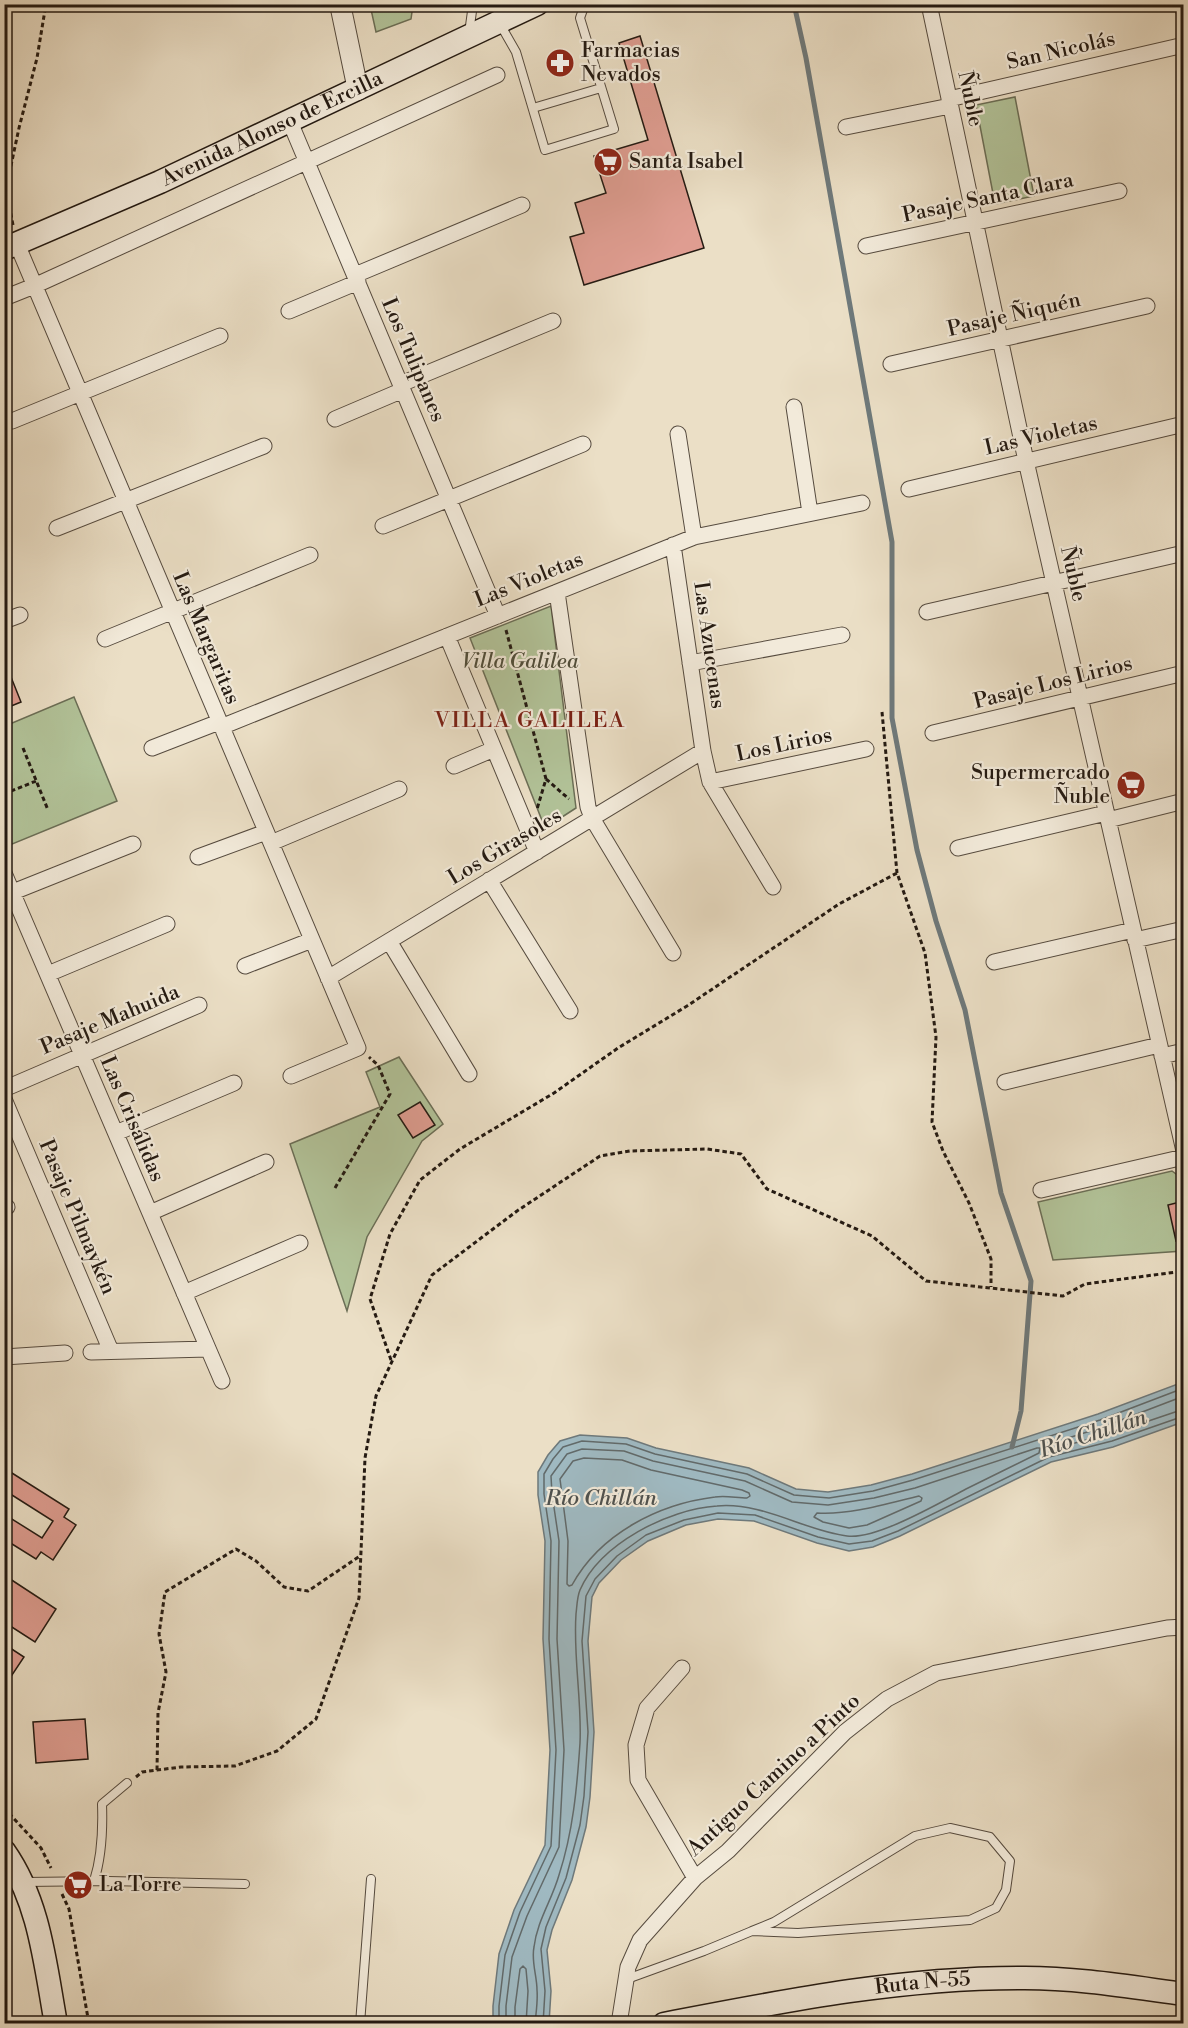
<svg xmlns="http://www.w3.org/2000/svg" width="1188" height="2028" font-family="'Libre Bodoni',serif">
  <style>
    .green { fill: #b2c399; stroke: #6b6e56; stroke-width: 1.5 }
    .water { fill: #9fb9c1; stroke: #6e797b; stroke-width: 1.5 }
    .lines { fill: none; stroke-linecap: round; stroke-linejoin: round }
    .shore { stroke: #626a6a; stroke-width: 1.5 }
    .stream { stroke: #6e797b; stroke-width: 5 }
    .building { fill: #df9d91; stroke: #241a12; stroke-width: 1.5 }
    .service-casing { stroke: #564b3f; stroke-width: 10 }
    .minor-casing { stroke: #564b3f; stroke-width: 17 }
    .tertiary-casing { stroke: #564b3f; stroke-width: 22 }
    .secondary-casing { stroke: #241a12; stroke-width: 25 }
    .path { stroke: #241a12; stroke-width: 3; stroke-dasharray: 4.5 3; stroke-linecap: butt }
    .service { stroke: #f2eada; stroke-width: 8 }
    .minor { stroke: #f2eada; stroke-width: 15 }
    .tertiary { stroke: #f2eada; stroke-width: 20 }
    .secondary { stroke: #f2eada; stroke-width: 22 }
    .labels { text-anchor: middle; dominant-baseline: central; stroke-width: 4.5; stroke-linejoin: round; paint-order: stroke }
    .poi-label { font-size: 21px; fill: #241a12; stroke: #f2eada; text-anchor: start }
    .street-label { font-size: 21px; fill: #241a12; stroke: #f2eada }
    .park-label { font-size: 21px; font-style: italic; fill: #4f4d3a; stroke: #f2eada }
    .neighbourhood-label { font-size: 22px; letter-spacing: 1.5px; fill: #7a1f14; stroke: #f2eada }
    .water-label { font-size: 22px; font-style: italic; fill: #4f524f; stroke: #f2eada }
  </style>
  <rect width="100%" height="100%" fill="#ebdfc6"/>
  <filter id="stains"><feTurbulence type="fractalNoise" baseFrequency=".00333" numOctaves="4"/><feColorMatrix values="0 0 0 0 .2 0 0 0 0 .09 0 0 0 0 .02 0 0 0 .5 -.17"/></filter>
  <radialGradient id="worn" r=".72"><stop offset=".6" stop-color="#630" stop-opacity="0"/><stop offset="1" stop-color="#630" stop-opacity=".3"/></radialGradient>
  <!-- green -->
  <path class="green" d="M370 5H413L411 19 376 32Z
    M1015 97 1034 196 995 204 976 105Z
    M551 606 576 808 545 828 470 638Z
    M74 697 117 801 5 847V726Z
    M399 1057 443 1124 422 1141 367 1237 347 1311 290 1144 380 1107 366 1072Z
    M1172 1171 1180 1177 1183 1192V1251L1053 1260 1038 1202Z"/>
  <!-- water -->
  <path class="water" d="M1183 1382V1422L1113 1447 1051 1462 900 1536 873 1547 849 1551 817 1543 754 1521 718 1519 686 1525 648 1541 621 1560 599 1583 592 1597 588 1641 594 1732 590 1797 586 1827 572 1880 552 1930 547 1950 551 1991 549 2023H493V2006L499 1954 514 1910 545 1845 550 1750 543 1639 545 1541 538 1495V1472L548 1455 560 1441 580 1435 627 1438 656 1448 749 1468 796 1489 828 1492 871 1485 912 1474 1098 1414Z"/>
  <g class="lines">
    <!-- shore -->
    <path class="shore" d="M1184 1396 1103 1427 1065 1439 1063 1442 1067 1445 1110 1434 1184 1409
      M584 1458 622 1460 651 1470 742 1490 749 1493 750 1496 747 1498C737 1498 725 1495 715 1497 658 1504 600 1534 572 1585L569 1586 567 1584 568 1541 560 1479 573 1461Z
      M919 1496 922 1498 921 1501 867 1525 849 1528 823 1522 814 1517 817 1513C851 1515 886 1504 919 1496Z
      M499 2024V2006L505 1955 520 1912 551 1846 556 1750 549 1639 551 1541 544 1494V1474L553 1459 563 1447 582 1441 626 1444 655 1454 747 1474 794 1495 829 1498 873 1491 913 1480 1100 1420 1184 1388
      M506 2024V2006L512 1957 527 1916 559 1847 564 1750 557 1639 559 1541 552 1494 551 1476 567 1454 582 1449 624 1451 653 1461 745 1481 792 1502 828 1505 874 1498 915 1488 1037 1448H1040L1039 1453C1015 1465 990 1477 966 1489 939 1503 876 1540 847 1536 802 1530 764 1502 717 1506 668 1509 600 1544 580 1590 577 1597 577 1606 576 1614 573 1657 582 1700 580 1743 577 1788 573 1832 559 1875 552 1900 537 1921 534 1947 531 1961 537 1976 537 1990 538 2001 536 2012 535 2024
      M515 2024V2007L520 1969 523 1966 526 1969 528 1991 526 2024
      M543 2024 545 1991 541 1949 546 1927 566 1878 580 1825 584 1796 588 1732 582 1641 586 1596 595 1579 617 1556 646 1535 684 1520 718 1513 755 1515 818 1537 849 1544 872 1541 898 1531 1049 1457 1112 1441 1184 1416"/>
    <!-- stream -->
    <path class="stream" d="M794 4 806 58 892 542V718L917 850 936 921 965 1010 1001 1193 1031 1281 1021 1411 1012 1447"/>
  </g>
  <!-- building -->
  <path class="building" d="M640 36 704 248 584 285 570 237 584 233 575 203 606 193 594 156 648 140 619 43Z
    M11 677 21 702 4 709V680Z
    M420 1102 435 1125 413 1138 398 1115Z
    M1184 1201V1239L1176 1241 1168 1205Z
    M4 1468 69 1509 64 1517 76 1525 53 1560 41 1552 36 1559 4 1539V1514L42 1538 53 1521 4 1490Z
    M4 1575 56 1609 35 1642 4 1622Z
    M4 1644 24 1657 4 1687Z
    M85 1719 88 1759 36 1763 33 1722Z"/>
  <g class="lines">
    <!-- service casing -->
    <g class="service-casing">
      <path id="service" d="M500 24 516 52 545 150 614 129 580 18 585 4
        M469 33 473 4
        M533 108 601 88
        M950 1828 990 1837 1010 1861 1006 1890 996 1908 970 1920 798 1933 752 1931 774 1922 915 1836Z
        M94 1881C102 1856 103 1831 102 1804L127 1783
        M25 1882 108 1881 245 1884
        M627 1979 704 1951 752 1931
        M346 2024 359 2020
        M360 2024 371 1879"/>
    </g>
    <!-- minor casing -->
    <g class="minor-casing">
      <path id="minor" d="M929 4 1026 461 1184 1151
        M1182 4 1184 12
        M949 99 1184 45
        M290 122 498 616
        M846 127 950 106
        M17 244 358 1048 291 1076
        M866 246 1119 191
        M355 275 522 205
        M4 298 34 286 497 75
        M289 311 358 282
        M891 364 1147 306
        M401 384 553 321
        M794 407 810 513
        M335 419 403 390
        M12 421 220 336
        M678 434 694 537
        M909 489 1184 424
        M383 526 583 444
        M57 528 264 446
        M673 545 703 751 710 782 773 887
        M557 592 588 807 592 818 673 953
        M927 612 1184 553
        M4 621 20 615
        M447 636 537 852
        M105 639 310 555
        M690 663 842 635
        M221 727 694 537 862 503
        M933 733 1184 673
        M152 748 219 722
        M454 766 494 749
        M710 782 866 749
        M1108 820 1184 801
        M271 843 399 789
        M958 848 1106 813
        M198 857 266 832
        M4 873 222 1381
        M489 880 570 1011
        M13 892 133 844
        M1135 940 1184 929
        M389 941 469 1074
        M994 962 1133 930
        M245 966 312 940
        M48 974 167 924
        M328 978 703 751
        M1162 1056 1184 1051
        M1005 1082 1159 1045
        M4 1089 199 1005
        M4 1099 111 1351
        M116 1133 234 1083
        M1041 1190 1184 1157
        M4 1209 7 1207
        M150 1213 266 1162
        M184 1293 300 1243
        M91 1352 208 1349
        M4 1357 65 1353
        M682 1668 647 1708 636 1745 638 1780 695 1878
        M619 2024 628 1967 640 1940 695 1878 728 1851 845 1732 887 1699 936 1673 1167 1628 1184 1627"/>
    </g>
    <!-- tertiary casing -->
    <g class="tertiary-casing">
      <path id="tertiary" d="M340 4 358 90"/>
    </g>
    <!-- secondary casing -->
    <g class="secondary-casing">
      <g id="secondary">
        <path id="s1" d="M4 249 160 182 537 4"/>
        <path d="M4 1851C40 1902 45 1964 56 2024"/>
        <path id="s2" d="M664 2024C783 2001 903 1977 1025 1978 1078 1978 1131 1987 1184 1994"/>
      </g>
    </g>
    <!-- path -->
    <path class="path" d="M13 225 6 189 19 128 37 58 46 4
      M506 630 546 779 537 809
      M882 712 897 873 925 953 936 1037 932 1122 943 1151 969 1203 991 1259V1287
      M23 748 48 810
      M546 779 569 799
      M4 794 36 781
      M335 1188 390 1094 378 1065 369 1057
      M391 1360 370 1299 390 1234 420 1180 460 1149 554 1093 618 1048 687 1006 839 904 897 873
      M157 1770 158 1713 166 1672 159 1634 165 1592 236 1549 256 1561 284 1587 308 1591 360 1556
      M136 1777 142 1772 181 1767 235 1766 277 1751 316 1719 359 1598 365 1458 376 1396 432 1275 517 1211 600 1156 630 1151 707 1149 741 1154 767 1189 872 1236 926 1281 1063 1296 1085 1284 1184 1271
      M4 1808 41 1848 51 1868
      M62 1894 69 1909 89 2024"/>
    <!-- service -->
    <use href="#service" class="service"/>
    <!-- minor -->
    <use href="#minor" class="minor"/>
    <!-- tertiary -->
    <use href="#tertiary" class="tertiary"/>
    <!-- secondary -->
    <use href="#secondary" class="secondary"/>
  </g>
  <!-- icons -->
  <defs>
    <g id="pharmacy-disc" transform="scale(1.5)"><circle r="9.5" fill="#8f2418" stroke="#f2eada"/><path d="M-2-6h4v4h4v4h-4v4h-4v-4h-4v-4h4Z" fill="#fff"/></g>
    <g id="supermarket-disc" transform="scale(1.5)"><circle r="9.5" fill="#8f2418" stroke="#f2eada"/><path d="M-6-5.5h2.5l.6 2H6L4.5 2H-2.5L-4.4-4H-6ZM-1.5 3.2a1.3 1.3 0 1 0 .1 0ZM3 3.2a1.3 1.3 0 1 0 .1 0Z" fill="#fff"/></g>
  </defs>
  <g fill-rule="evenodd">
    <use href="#pharmacy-disc" x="560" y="63"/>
    <use href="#supermarket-disc" x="608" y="162"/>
    <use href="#supermarket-disc" x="1131" y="785"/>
    <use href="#supermarket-disc" x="78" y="1885"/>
  </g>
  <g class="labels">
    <!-- poi labels -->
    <g class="poi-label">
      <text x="581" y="51">Farmacias<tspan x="581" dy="24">Nevados</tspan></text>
      <text x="629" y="162">Santa Isabel</text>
      <text x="1110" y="773" text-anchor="end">Supermercado<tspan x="1110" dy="24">Ñuble</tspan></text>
      <text x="99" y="1885">La Torre</text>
    </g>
    <!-- street labels -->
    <g class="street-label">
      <text transform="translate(1061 51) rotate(-13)">San Nicolás</text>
      <text transform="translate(970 99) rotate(78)">Ñuble</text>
      <text stroke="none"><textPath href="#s1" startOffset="294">Avenida Alonso de Ercilla</textPath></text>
      <text transform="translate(988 198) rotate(-12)">Pasaje Santa Clara</text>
      <text transform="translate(1014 315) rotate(-13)">Pasaje Ñiquén</text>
      <text transform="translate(413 360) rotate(67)">Los Tulipanes</text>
      <text transform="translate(1041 436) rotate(-13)">Las Violetas</text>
      <text transform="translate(1073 574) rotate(77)">Ñuble</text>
      <text transform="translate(529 580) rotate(-22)">Las Violetas</text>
      <text transform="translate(206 638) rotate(67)">Las Margaritas</text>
      <text transform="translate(709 645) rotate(82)">Las Azucenas</text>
      <text transform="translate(1053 683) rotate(-14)">Pasaje Los Lirios</text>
      <text transform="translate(784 745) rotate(-12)">Los Lirios</text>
      <text transform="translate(505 847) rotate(-31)">Los Girasoles</text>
      <text transform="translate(110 1020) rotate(-23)">Pasaje Mahuida</text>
      <text transform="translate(132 1119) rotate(67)">Las Crisálidas</text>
      <text transform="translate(77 1217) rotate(67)">Pasaje Pilmaykén</text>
      <text transform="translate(774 1775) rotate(-43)">Antiguo Camino a Pinto</text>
      <text stroke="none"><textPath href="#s2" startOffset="262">Ruta N-55</textPath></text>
    </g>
    <!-- park labels -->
    <g class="park-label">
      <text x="520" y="662">Villa Galilea</text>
    </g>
    <!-- neighbourhood labels -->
    <g class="neighbourhood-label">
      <text x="530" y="720">VILLA GALILEA</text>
    </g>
    <!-- water labels -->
    <g class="water-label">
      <text transform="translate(1093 1434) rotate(-18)">Río Chillán</text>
      <text x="601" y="1498">Río Chillán</text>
    </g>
  </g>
  <!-- margin -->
  <rect width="1188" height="2028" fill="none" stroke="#ebdfc6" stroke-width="24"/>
  <rect x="6" y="6" width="1176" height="2016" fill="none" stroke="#241a12" stroke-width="3"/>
  <rect x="12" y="12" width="1164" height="2004" fill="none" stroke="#241a12" stroke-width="1.5"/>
  <rect width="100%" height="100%" filter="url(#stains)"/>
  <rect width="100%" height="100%" fill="url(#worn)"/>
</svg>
